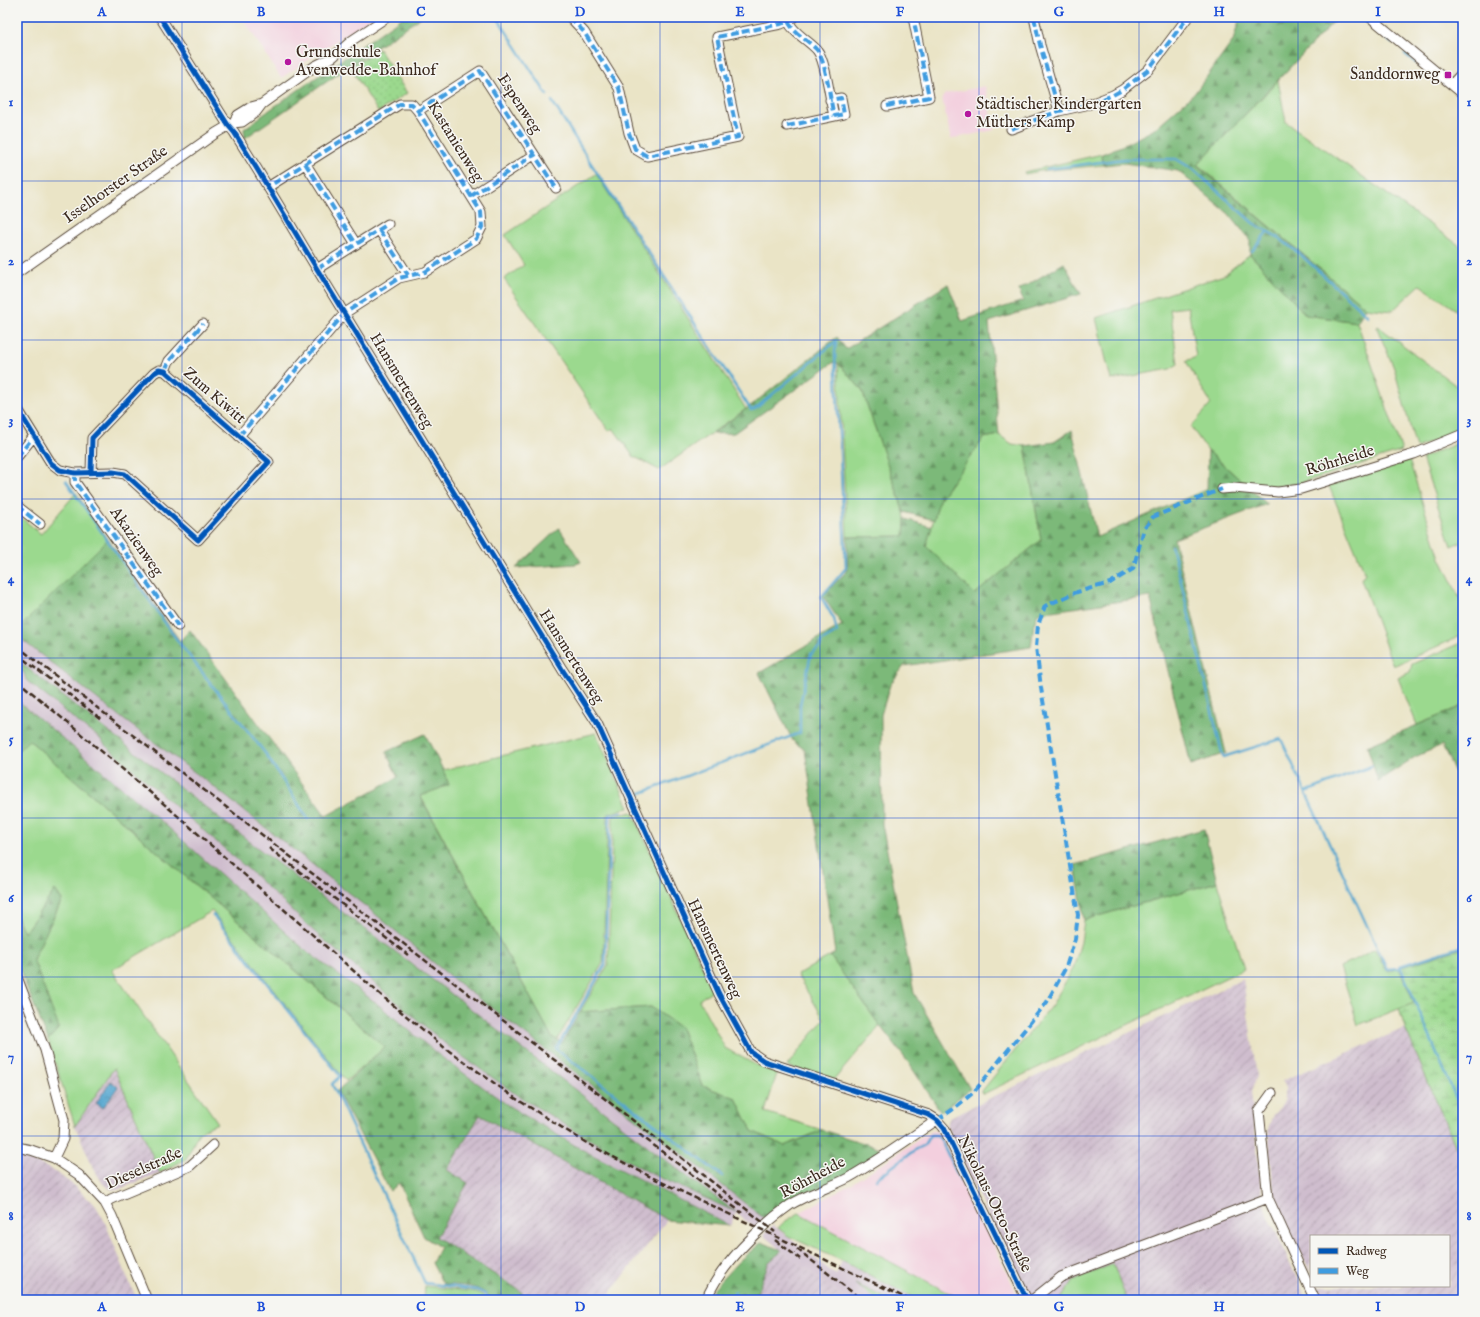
<svg xmlns="http://www.w3.org/2000/svg" width="1480" height="1317" font-family="'IM FELL English',serif">
  <style>
    .built { fill: #f3cfde }
    .industrial { fill: url(#industrial-furrows) }
    .railway { fill: #cfbdce }
    .grass { fill: #9bd98e; stroke: #6b8256 }
    .forest { fill: url(#forest-firs); stroke: #5c724c }
    .wetland { fill: url(#wetland-marsh); stroke: #6b8256 }
    .park { fill: url(#park-dots); stroke: #6b8256 }
    .water { fill: url(#water-ripples); stroke: #486876 }
    .lines { fill: none; stroke-linecap: round; stroke-linejoin: round }
    .stream { stroke: #54a6cf; stroke-width: 2.5 }
    .minor-casing { stroke: #554637; stroke-width: 11 }
    .minor { stroke: #fff; stroke-width: 9 }
    .rail { stroke: #3b2a1e; stroke-width: 2.5; stroke-dasharray: 6 3; stroke-linecap: butt }
    .quiet { stroke: #3f9ce0; stroke-width: 4; stroke-dasharray: 8 4; stroke-linecap: butt }
    .cycleway-casing { stroke: #f6f6f2; stroke-width: 8 }
    .cycleway { stroke: #0057b8; stroke-width: 5 }
    .grid { fill: none; stroke: #1d4ed8; stroke-width: 1; stroke-opacity: 0.55 }
    .poi-dot { fill: #b5179e; stroke: #f6f6f2; stroke-width: 1.5 }
    .labels { text-anchor: middle; dominant-baseline: central; stroke-width: 3; stroke-linejoin: round; paint-order: stroke }
    .poi-label { font-size: 16px; fill: #3b2a1e; stroke: #f6f6f2; text-anchor: start }
    .street-label { font-size: 16px; fill: #3b2a1e; stroke: #f6f6f2 }
    .neatline { fill: none; stroke: #1d4ed8; stroke-width: 1.5 }
    .grid-label { font-size: 13px; text-anchor: middle; font-weight: bold; fill: #1d4ed8 }
  </style>
  <defs>
    <pattern id="industrial-furrows" width="10" height="10" patternUnits="userSpaceOnUse"><rect width="10" height="10" fill="#cfbdce"/><path d="M-1 1l2-2M0 10L10 0M9 11l2-2" fill="none" stroke="#a99aa7"/></pattern>
    <pattern id="forest-firs" width="22" height="20" patternUnits="userSpaceOnUse"><rect width="22" height="20" fill="#7cb979"/><path d="M5 1l3.5 6h-7zM16 11l3.5 6h-7z" fill="#679763"/></pattern>
    <pattern id="wetland-marsh" width="20" height="14" patternUnits="userSpaceOnUse"><rect width="20" height="14" fill="#9bd98e"/><path d="M1 5h8M5 5V1M11 12h8M15 12V8" fill="none" stroke="#86ba7a"/></pattern>
    <pattern id="park-dots" width="8" height="8" patternUnits="userSpaceOnUse"><rect width="8" height="8" fill="#9bd98e"/><path d="M2 2h.1M6 6h.1" fill="none" stroke="#86ba7a" stroke-width="1.8" stroke-linecap="round"/></pattern>
    <pattern id="water-ripples" width="26" height="14" patternUnits="userSpaceOnUse"><rect width="26" height="14" fill="#54a6cf"/><path d="M2 4q2-2 4 0t4 0M15 11q2-2 4 0t4 0" fill="none" stroke="#4787a7"/></pattern>
  </defs>
  <rect width="100%" height="100%" fill="#f6f6f2"/>
  <filter id="ink" filterUnits="userSpaceOnUse"><feTurbulence type="fractalNoise" baseFrequency=".025" numOctaves="2"/><feDisplacementMap in="SourceGraphic" scale="8" xChannelSelector="R" yChannelSelector="G"/><feConvolveMatrix kernelMatrix="1 2 1 2 8 2 1 2 1" color-interpolation-filters="sRGB"/></filter>
  <filter id="wash" filterUnits="userSpaceOnUse"><feTurbulence type="fractalNoise" baseFrequency=".012" numOctaves="4" result="noise"/><feDisplacementMap in="SourceGraphic" scale="16" xChannelSelector="R" yChannelSelector="G"/><feGaussianBlur stdDeviation="0.9" result="paint"/><feColorMatrix in="noise" values="0 0 0 0 0 0 0 0 0 0 0 0 0 0 0 0 0 1.4 0 .05"/><feComposite in="paint" operator="in"/></filter>
  <g filter="url(#wash)">
    <rect width="100%" height="100%" fill="#eae4c6"/>
    <!-- built -->
    <path class="built" d="M17 17H24L17 36Z
      M242 17H372L281 78Z
      M985 86 994 130 951 139 942 98 945 94Z
      M931 1131H937L942 1137 1020 1300H962L799 1213 851 1184Z"/>
    <!-- industrial -->
    <path class="industrial" d="M1243 979 1257 1076 1251 1092 1261 1189 1265 1208 1304 1294 1300 1300H1127L1113 1264 1074 1280 1060 1300H1033L1020 1280 962 1161 947 1124 950 1117Z
      M1405 1028 1463 1164V1300H1325L1318 1286H1449V1236H1311V1273L1281 1213 1274 1196 1268 1129 1272 1117 1285 1100V1086L1282 1081Z
      M114 1067 160 1173 117 1190 110 1189 103 1184 94 1169 75 1126Z
      M480 1115 667 1220 605 1300H523L522 1292 436 1237 468 1183 446 1171Z
      M17 1157 28 1159 51 1169 72 1184 96 1206 104 1220 137 1300H17Z
      M782 1251 847 1300H754L769 1262Z"/>
    <!-- railway -->
    <path class="railway" d="M17 636 119 716 205 780 374 913 457 982 698 1166 766 1220 755 1228 736 1213 730 1226 581 1149 509 1106 440 1056 375 1002 305 950 160 820 17 700V668L24 673 26 680 89 731 95 734 101 739 105 745 249 870 318 935 384 992 517 1095 587 1138 652 1174 734 1211 689 1178 449 992 277 863 17 660Z
      M773 1225 836 1275 842 1261 918 1300H890L858 1285 878 1300H847L782 1251 763 1235Z"/>
    <!-- grass -->
    <path class="grass" d="M1278 81 1286 122 1463 248V315L1420 285 1392 311 1366 308 1197 164Z
      M1102 154 1103 165 1040 171 1025 174 1024 172Z
      M596 174 746 409 659 470 633 456 613 428 609 431 504 279 524 265 505 235Z
      M1250 254 1306 315 1357 322 1402 451 1301 483 1278 486 1245 484 1208 451 1191 427 1211 404 1186 361 1196 357 1188 307 1170 309 1178 364 1170 369 1111 380 1096 318 1224 275Z
      M1378 326 1463 391V429L1416 448 1394 368 1377 328Z
      M838 363 862 390 904 512 905 519V536L847 537Z
      M999 435 1012 444 1025 446 1041 540 975 595 926 546 939 500 984 438Z
      M1463 441V541L1451 546 1422 458Z
      M1409 460 1440 558 1463 605V635L1393 666 1361 579 1365 573 1329 486Z
      M76 493 108 539 22 625 17 622V516L18 515 41 534Z
      M1463 642V706L1417 725 1398 678 1410 672 1412 664Z
      M596 733 629 807 608 814 603 963 557 1040 552 1037 420 795 449 785 443 770Z
      M29 740 185 876 385 1047 346 1081 212 911 112 970 218 1123 204 1129 198 1134 186 1159 160 1173 114 1068 75 1126 48 1040 58 1028 33 959 62 900 55 890 24 933 17 916V752Z
      M632 812 713 990 699 1000 725 1048 756 1065 778 1070 765 1112 822 1130 785 1146 752 1131 736 1098 703 1086 681 1028 651 1007 580 1012 608 965 613 816Z
      M1217 882 1244 969 983 1094 982 1091 1052 1005 1073 969 1081 942 1084 920Z
      M1375 949 1386 970 1390 971 1399 968 1414 1003 1358 1025 1340 967Z
      M830 956 880 1026 833 1081 787 1066 824 1019 797 975Z
      M799 1213 962 1300H918L842 1261 788 1236 778 1228 784 1222Z
      M1113 1264 1127 1300H1060L1074 1280Z
      M855 1284 890 1300H878Z
      M425 1286 477 1292 484 1296 488 1300H424Z"/>
    <!-- forest -->
    <path class="forest" d="M403 17H421L245 138 244 129 271 109Z
      M1240 17H1338L1197 165 1366 308 1357 322 1306 315 1250 254V240L1229 214 1178 171 1124 163 1103 165 1102 154 1126 144 1153 130 1194 94 1233 41Z
      M1064 263 1081 294 989 322 999 435 984 438 939 500 934 520 904 512 862 390 838 363 834 362 734 433 712 434 753 404 837 337 846 349 948 284 962 321 1023 301 1019 290Z
      M1072 430 1097 537 1207 489 1208 451 1267 504 1174 539 1226 753 1191 765 1150 597 1038 613 1034 624 1031 647 904 666 890 685 881 715 882 824 914 993 970 1089 941 1112 908 1062 880 1026 830 956 835 953 805 750 793 741 759 673 842 625 823 596 848 570 847 537 904 536 905 519 932 527 926 546 975 594 1041 540 1025 446 1054 442Z
      M559 528 581 562 576 564 516 568Z
      M108 539 180 641 190 630 326 816 398 777 386 752 425 734 443 770 449 785 420 796 552 1037 562 1043 580 1012 651 1007 681 1028 703 1086 736 1098 752 1131 785 1146 822 1130 886 1150 848 1174 766 1220 698 1166 457 982 374 913 205 780 119 716 17 636V622L22 625Z
      M17 660 277 863 449 992 689 1178 736 1212 652 1174 587 1138 517 1095 448 1046 318 935 249 870 105 745C100 738 96 734 89 731L26 680 24 673 17 668Z
      M17 700 160 820 305 950 375 1002 440 1056 509 1106 581 1149 730 1226 667 1220 480 1115 447 1170 468 1183 436 1237 522 1292 523 1300H492C480 1284 462 1286 443 1284L432 1263 440 1247 424 1237 399 1183 390 1191 337 1091 385 1047 185 876 29 740 17 752Z
      M1463 706V789L1442 745 1415 757 1378 781 1367 746Z
      M1204 829 1217 882 1084 920 1075 865Z
      M55 890 62 900 33 959 59 1028 48 1040 17 963V916L24 933Z
      M762 1242 782 1251 769 1262 754 1300H709L714 1288 739 1261Z"/>
    <!-- wetland -->
    <path class="wetland" d="M1463 948V1164L1405 1028 1399 1009 1414 1003 1399 968Z"/>
    <!-- park -->
    <path class="park" d="M379 49 407 93 378 112 350 67Z"/>
    <!-- water -->
    <path class="water" d="M111 1081 118 1087 103 1108 96 1103Z"/>
    <g class="lines">
      <!-- stream -->
      <path class="stream" d="M497 17 547 95
        M1365 20 1375 29
        M1382 35 1392 43
        M1405 54 1416 63
        M1460 100 1463 102
        M552 101 597 173 751 410 755 409 836 341
        M1047 169 1124 159H1176L1193 169 1253 223 1279 238 1301 255 1368 316
        M1252 251 1267 232
        M66 481 180 644 265 753 308 819
        M1171 546 1174 553 1223 757 1281 739 1387 969 1399 968 1400 966 1463 946
        M1306 792 1372 766
        M636 795 800 733V705L811 654 820 647 822 641 837 632 834 619 821 597 846 568 835 354 836 341
        M622 812 610 815 605 965 556 1049 722 1176
        M213 915 340 1076 332 1084 425 1283 477 1290 485 1294 490 1300
        M1400 966 1463 1115
        M876 1179 916 1149 924 1145 930 1135H937L941 1140 960 1180
        M970 1199 979 1218
        M731 1300 735 1292"/>
    </g>
  </g>
  <g filter="url(#ink)">
    <g class="lines">
      <!-- minor casing -->
      <g class="minor-casing">
        <path id="minor" d="M160 17 228 125 234 132 257 169 317 269 562 669 597 723 719 994 751 1052 764 1061 929 1115 937 1120 944 1128 1027 1300
          M570 17 584 32 619 88 629 133 635 149 647 156 738 137 717 37 781 24 788 21 794 17
          M1034 17 1040 45 1059 111
          M1370 17 1463 94
          M788 21C794 34 807 39 817 50 826 61 830 100 834 116
          M1452 84 1463 72
          M887 106 929 97 913 17
          M418 111 480 71 556 188
          M233 123 238 115 251 107 262 104 315 66 333 57 351 41 387 17
          M787 126 844 114 841 98 830 100
          M1011 129 1059 111 1090 104 1113 95 1122 90 1148 70 1188 17
          M305 163 356 244
          M471 196 534 155
          M379 230 408 275
          M317 269 388 224
          M17 273 216 133 233 123 242 122 256 112 262 104
          M165 371 169 361 203 324
          M17 408 51 463 60 470 75 473 113 472 125 474 198 540 269 462 165 371 159 370 154 373 92 438 91 472
          M239 436 345 313 399 278 425 272 476 239 482 227 481 212 418 111 412 104H400L268 187
          M17 457 34 436
          M75 473V482L178 626
          M1222 489 1234 488 1278 492 1301 489 1414 454 1463 434
          M17 506 40 524
          M17 977 45 1050 64 1120 63 1139 54 1158
          M1272 1093 1259 1111 1268 1198 1315 1300
          M17 1147 31 1150 54 1158 79 1175 105 1203 112 1216 147 1300
          M105 1203 111 1199 190 1166 213 1145
          M706 1300C719 1267 760 1226 790 1205 807 1194 829 1188 848 1178 878 1161 908 1139 937 1120
          M1032 1300 1061 1277 1268 1198"/>
      </g>
      <!-- minor -->
      <use href="#minor" class="minor"/>
      <!-- rail -->
      <path class="rail" d="M17 646 696 1169 775 1232
        M17 654 101 719
        M17 680 171 810 381 995 445 1048 515 1098 585 1142 651 1177 910 1300
        M269 848 408 955
        M639 1134 742 1213
        M775 1240 800 1259
        M797 1249 862 1300"/>
      <!-- quiet -->
      <path class="quiet" d="M570 17 584 32 619 88 629 133 635 149 647 156 738 137 717 37 781 24 788 21 794 17
        M1034 17 1040 45 1059 111
        M788 21C794 34 807 39 817 50 826 61 830 100 834 116
        M887 106 929 97 913 17
        M418 111 480 71 556 188
        M787 126 844 114 841 98 830 100
        M1011 129 1059 111 1090 104 1113 95 1122 90 1148 70 1188 17
        M305 163 356 244
        M471 196 534 155
        M379 230 408 275
        M317 269 388 224
        M165 371 169 361 203 324
        M239 436 345 313 399 278 425 272 476 239 482 227 481 212 418 111 412 104H400L268 187
        M17 457 34 436
        M75 473V482L178 626
        M17 506 40 524
        M937 1120 952 1110 974 1092 1047 1002 1066 967 1075 939 1078 915 1041 688 1036 647 1038 625 1045 606 1077 592 1110 583 1133 569 1144 529 1153 517 1222 489"/>
      <!-- cycleway casing -->
      <g class="cycleway-casing">
        <path id="cycleway" d="M160 17 228 125 234 132 257 169 317 269 562 669 597 723 719 994 751 1052 764 1061 929 1115 937 1120 944 1128 1027 1300
          M17 408 51 463 60 470 75 473 113 472 125 474 198 540 269 462 165 371 159 370 154 373 92 438 91 472"/>
      </g>
      <!-- cycleway -->
      <use href="#cycleway" class="cycleway"/>
    </g>
  </g>
  <!-- grid -->
  <path class="grid" d="M182 17V1300M341 17V1300M501 17V1300M660 17V1300M820 17V1300M979 17V1300M1139 17V1300M1298 17V1300M17 181H1463M17 340H1463M17 499H1463M17 658H1463M17 818H1463M17 977H1463M17 1136H1463"/>
  <!-- markers -->
  <g class="poi-dot">
    <circle cx="288" cy="62" r="4"/>
    <rect x="1444" y="71" width="8" height="8" rx="2"/>
    <circle cx="968" cy="114" r="4"/>
  </g>
  <g class="labels">
    <!-- poi labels -->
    <g class="poi-label">
      <text x="296" y="53">Grundschule<tspan x="296" dy="18">Avenwedde-Bahnhof</tspan></text>
      <text x="1440" y="75" text-anchor="end">Sanddornweg</text>
      <text x="976" y="105">Städtischer Kindergarten<tspan x="976" dy="18">Müthers Kamp</tspan></text>
    </g>
    <!-- street labels -->
    <g class="street-label">
      <text transform="translate(519 104) rotate(57)">Espenweg</text>
      <text transform="translate(455 142) rotate(58)">Kastanienweg</text>
      <text transform="translate(116 185) rotate(-35)">Isselhorster Straße</text>
      <text transform="translate(401 381) rotate(59)">Hansmertenweg</text>
      <text transform="translate(214 396) rotate(41)">Zum Kiwitt</text>
      <text transform="translate(1340 461) rotate(-17)">Röhrheide</text>
      <text transform="translate(136 542) rotate(55)">Akazienweg</text>
      <text transform="translate(571 657) rotate(58)">Hansmertenweg</text>
      <text transform="translate(714 949) rotate(65)">Hansmertenweg</text>
      <text transform="translate(144 1169) rotate(-24)">Dieselstraße</text>
      <text transform="translate(813 1178) rotate(-28)">Röhrheide</text>
      <text transform="translate(994 1204) rotate(64)">Nikolaus-Otto-Straße</text>
    </g>
  </g>
  <!-- margin -->
  <rect width="1480" height="1317" fill="none" stroke="#f6f6f2" stroke-width="44"/>
  <!-- legend -->
  <rect x="1310" y="1235" width="140" height="52" fill="#f6f6f2" stroke="#aba49d"/>
  <rect x="1318" y="1248" width="20" height="6" fill="#0057b8" stroke="#aba49d"/>
  <text x="1346" y="1255" font-size="12" fill="#3b2a1e">Radweg</text>
  <rect x="1318" y="1268" width="20" height="6" fill="#3f9ce0" stroke="#aba49d"/>
  <text x="1346" y="1275" font-size="12" fill="#3b2a1e">Weg</text>
  <rect x="22" y="22" width="1436" height="1273" class="neatline"/>
  <g class="grid-label">
    <text x="102" y="16">A</text>
    <text x="261" y="16">B</text>
    <text x="421" y="16">C</text>
    <text x="580" y="16">D</text>
    <text x="740" y="16">E</text>
    <text x="900" y="16">F</text>
    <text x="1059" y="16">G</text>
    <text x="1219" y="16">H</text>
    <text x="1378" y="16">I</text>
    <text x="11" y="106">1</text>
    <text x="1469" y="106">1</text>
    <text x="11" y="265">2</text>
    <text x="1469" y="265">2</text>
    <text x="11" y="424">3</text>
    <text x="1469" y="424">3</text>
    <text x="11" y="583">4</text>
    <text x="1469" y="583">4</text>
    <text x="11" y="743">5</text>
    <text x="1469" y="743">5</text>
    <text x="11" y="902">6</text>
    <text x="1469" y="902">6</text>
    <text x="11" y="1061">7</text>
    <text x="1469" y="1061">7</text>
    <text x="11" y="1220">8</text>
    <text x="1469" y="1220">8</text>
    <text x="102" y="1311">A</text>
    <text x="261" y="1311">B</text>
    <text x="421" y="1311">C</text>
    <text x="580" y="1311">D</text>
    <text x="740" y="1311">E</text>
    <text x="900" y="1311">F</text>
    <text x="1059" y="1311">G</text>
    <text x="1219" y="1311">H</text>
    <text x="1378" y="1311">I</text>
  </g>
</svg>
